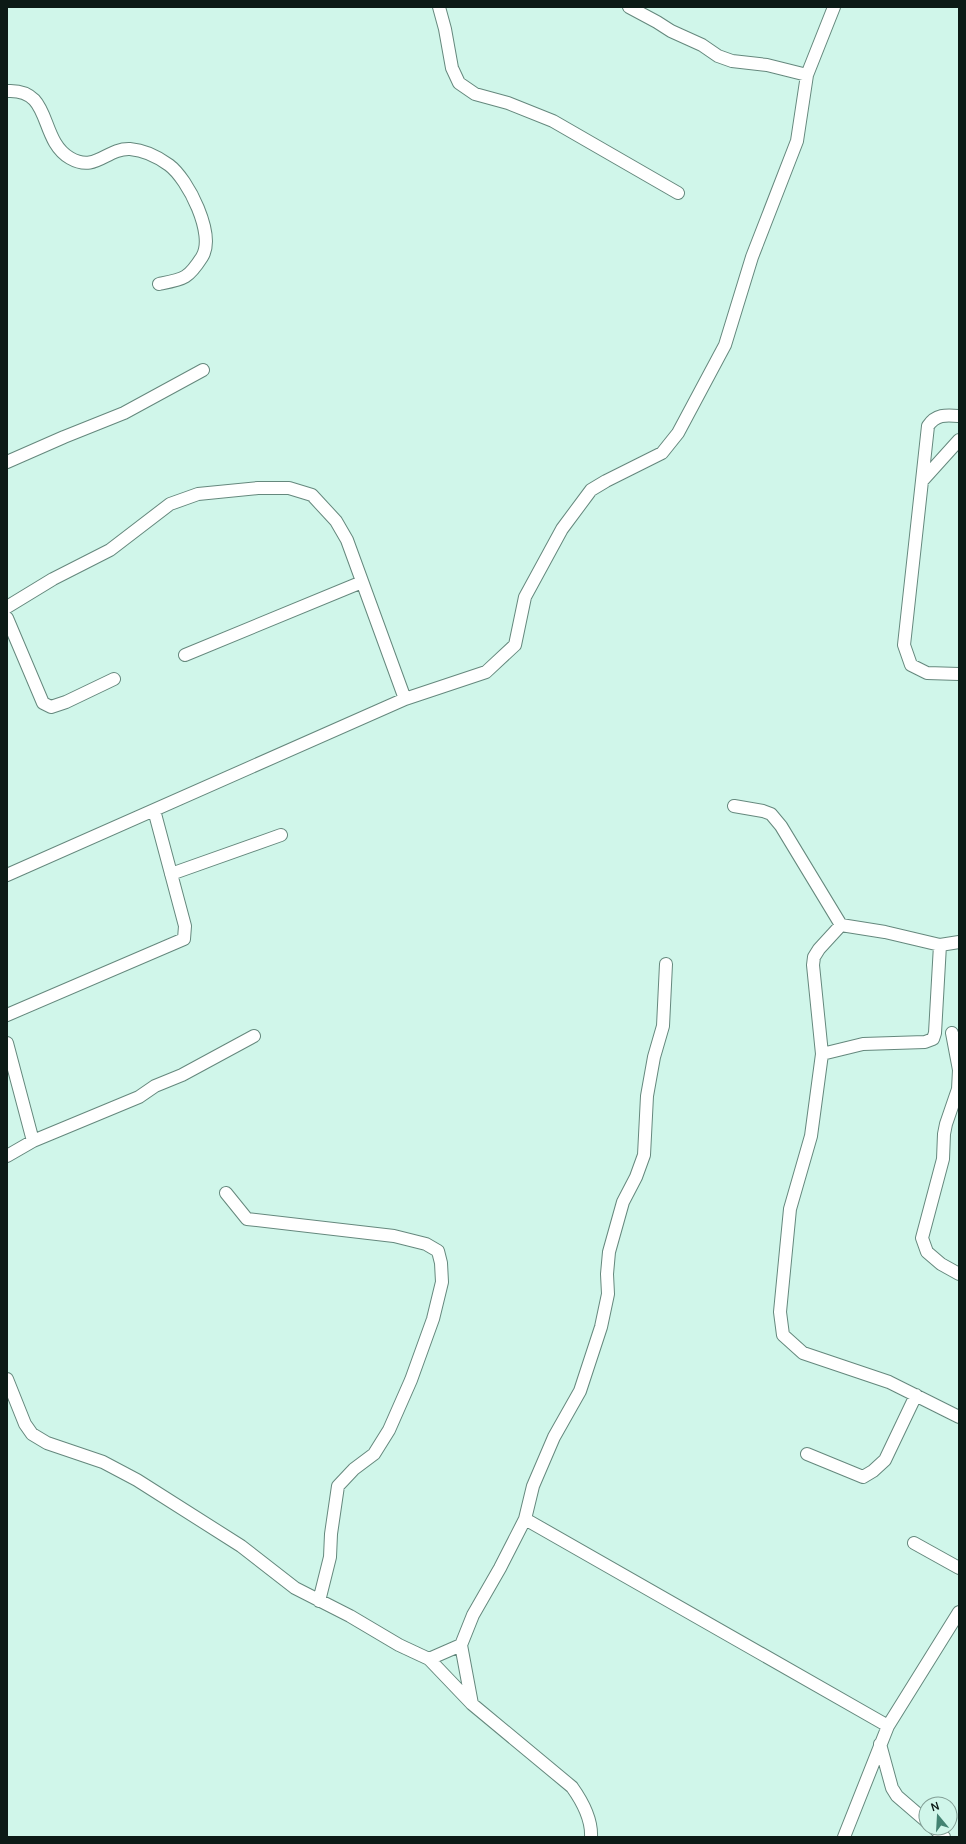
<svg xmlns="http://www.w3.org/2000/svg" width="966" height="1844" font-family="Manrope,sans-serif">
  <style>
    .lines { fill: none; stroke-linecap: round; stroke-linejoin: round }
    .street-casing { stroke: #65887d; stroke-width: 14 }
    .street { stroke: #fff; stroke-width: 12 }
  </style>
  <rect width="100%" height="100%" fill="#d0f6ea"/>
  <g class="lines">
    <!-- street casing -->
    <g class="street-casing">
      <path id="street" d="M439 7 445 29 452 68 459 83 475 94 508 103 553 121 678 193
        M629 7 657 22 671 31 702 45 718 56 732 61 767 65 807 75 834 7
        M7 91C53 88 38 139 70 158 96 173 106 148 130 149 143 150 158 157 169 165 188 179 216 235 202 257 188 279 184 279 159 284
        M959 416C946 415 936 414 928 426L904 645 911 665 927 673 959 674
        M7 462 64 437 124 413 203 370
        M922 481 959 440
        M7 607 53 579 110 550 170 504 198 494 258 488H289L312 495 336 521 347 540 405 699
        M7 618 43 703 51 707 66 702 114 679
        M185 655 362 582
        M734 806 763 811 771 814 781 826 841 925
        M171 874 281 835
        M7 875 405 699 486 672 515 645 525 597 562 529 591 490 606 481 662 453 678 433 725 345 752 257 797 141 807 75
        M959 942 940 945 885 932 841 925 819 949 814 957 813 965 822 1054 811 1136 790 1209 780 1312 783 1335 803 1353 889 1382 959 1417
        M7 1015 184 939 185 926 154 810
        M952 1033 959 1070 958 1089 946 1124 944 1134 943 1159 922 1238 927 1252 941 1264 959 1274
        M7 1043 33 1141 139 1097 155 1086 182 1075 254 1036
        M822 1054 863 1044 925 1042 933 1039 935 1033 940 945
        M7 1156 33 1141
        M226 1193 247 1219 394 1236 426 1244 438 1251 441 1263 442 1282 433 1319 411 1380 389 1430 374 1454 354 1469 338 1486 331 1534 330 1557 319 1601
        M7 1379 25 1424 32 1434 47 1443 103 1462 137 1480 241 1546 295 1588 350 1616 399 1645 429 1659 472 1704
        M807 1454 863 1477 873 1471 885 1460 916 1395
        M525 1519 888 1726
        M914 1543 959 1568
        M429 1659 461 1645
        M880 1744 892 1788 897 1796 926 1821
        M934 1828 944 1837
        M591 1837C592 1819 582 1801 572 1787L472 1704 461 1645 473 1615 500 1568 525 1519 533 1486 554 1437 580 1391 601 1327 608 1294 607 1274 609 1252 623 1202 636 1177 644 1155 647 1096 654 1057 663 1026 666 964
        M844 1837 888 1726 959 1612"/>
    </g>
    <!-- street -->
    <use href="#street" class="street"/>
  </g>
  <!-- border -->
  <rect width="966" height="1844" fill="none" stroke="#0c1a16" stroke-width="16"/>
  <!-- north arrow -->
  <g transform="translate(938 1816) rotate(342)"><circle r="19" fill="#d0f6ea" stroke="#829e95"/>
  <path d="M0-3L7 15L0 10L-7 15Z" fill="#438372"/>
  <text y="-6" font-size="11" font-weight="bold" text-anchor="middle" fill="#0c1a16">N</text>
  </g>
</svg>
